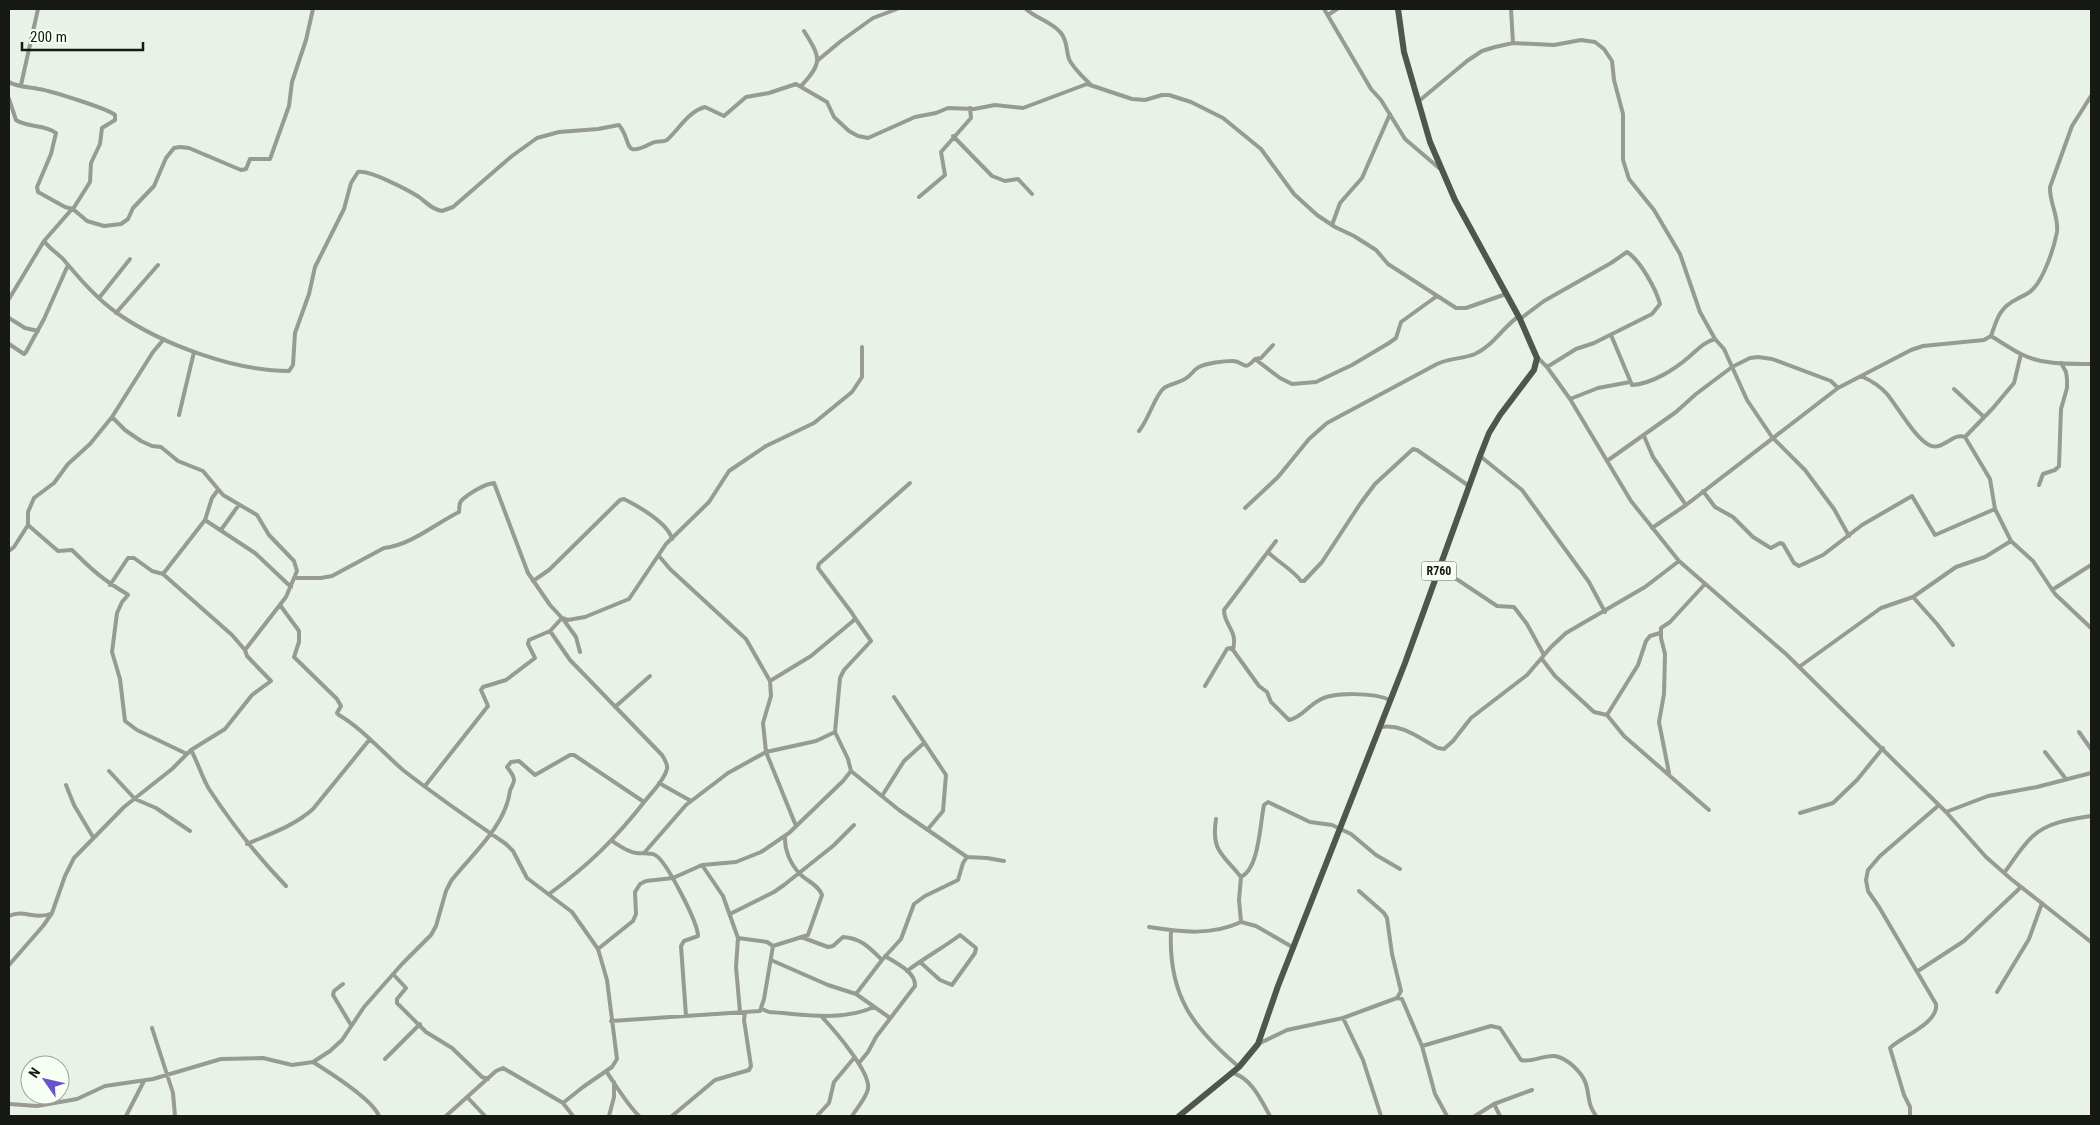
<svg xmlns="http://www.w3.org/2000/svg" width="2100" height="1125" font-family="'Roboto Condensed',sans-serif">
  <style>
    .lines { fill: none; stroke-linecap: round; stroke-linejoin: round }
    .street { stroke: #979a95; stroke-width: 4 }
    .primary { stroke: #50564d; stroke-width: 6 }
    .labels { text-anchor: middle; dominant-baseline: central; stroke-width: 4; stroke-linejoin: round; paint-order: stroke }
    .shield { fill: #f7fff5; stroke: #5a5e58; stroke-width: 1 }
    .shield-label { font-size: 12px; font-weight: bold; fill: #161914 }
  </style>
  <rect width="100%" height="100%" fill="#e9f2e6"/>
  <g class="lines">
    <!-- street -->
    <path class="street" d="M1026 9C1037 19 1052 22 1061 33 1068 42 1066 51 1069 59 1073 68 1083 77 1090 84
      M1324 9 1371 89 1381 100 1405 139 1439 168
      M1511 9 1513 43
      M1328 15 1337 9
      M817 61 841 41 873 18 897 9
      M9 82C16 87 30 87 39 89 51 91 109 109 115 115V120L102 128 100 144 91 163 90 182 73 209
      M21 85 38 9
      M801 86C824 62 820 57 804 31
      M9 99 16 120C28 128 44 124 56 133L51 154 37 187 38 192 65 207 73 209 87 221 104 226 121 224 128 219 133 208 154 186 166 158 174 148 180 147 189 148 241 170 246 169 250 159H270L289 106 292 82 306 40 313 9
      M1419 101 1467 61 1482 51 1495 47 1513 43 1554 45 1581 40 1595 42 1604 49 1612 61 1614 80 1623 114V160L1629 179 1654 210 1680 254 1700 312 1715 339 1724 349 1747 400 1772 437 1805 470 1834 509 1849 536
      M953 136 992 176 1005 181 1018 179 1032 194
      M919 197 945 175 941 152 971 118 970 108
      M72 209 44 241C49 248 57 253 63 259 79 278 97 299 117 313 161 344 234 371 289 371L293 365 295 333 309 294 315 267 344 209 351 183 358 172C370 170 408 190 419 197 427 203 433 210 442 211L453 207 512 156 537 138 559 132 598 129 619 125C633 142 621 159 652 143 658 140 662 143 667 140 679 129 689 111 705 107L724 116 746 97 769 93 796 84 827 102 834 117 849 131 858 136 868 138 915 117 936 113 948 108 974 109 995 105 1023 108 1087 84 1132 99 1145 100 1162 95H1169L1191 102 1223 118 1261 149 1294 194 1317 215 1335 227 1354 236 1376 250 1388 264 1456 308H1466L1506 294
      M1332 225 1340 203 1362 178 1390 114
      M99 298 130 259
      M9 299 44 241
      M116 313 158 265
      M9 318 25 328 38 331
      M1520 319 1544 301 1611 263 1627 252C1640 260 1656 289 1660 304L1652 314 1594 343 1576 349 1547 367
      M1611 335 1632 385C1652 384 1675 369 1689 357 1698 349 1704 342 1715 339
      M1991 336C2001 342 2011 349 2021 354 2042 365 2069 364 2091 364
      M9 344 24 354 26 352 44 319 68 265
      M1538 358 1547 367 1570 399 1631 501 1679 561 1786 654 1946 812 1986 857 2011 879 2091 942
      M1255 359 1280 378 1292 384 1316 382 1352 365 1389 343 1396 338 1401 322 1437 296
      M1861 376C1870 380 1880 386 1887 394 1897 406 1915 438 1929 445 1942 452 1953 432 1965 437L1990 479 1995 509 2011 541 2033 561 2055 594 2091 628
      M1954 389 1984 417
      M1570 399 1598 388 1630 382
      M179 415 194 352
      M1139 431C1149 419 1155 395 1164 388 1170 384 1178 383 1185 379 1191 376 1193 370 1199 367 1207 363 1223 361 1233 361 1244 361 1243 373 1255 359L1261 358 1273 345
      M1644 436 1653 457 1686 505
      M1965 437 1993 408 2014 383 2021 354
      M1480 456 1522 490 1589 582 1605 612
      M1607 461 1676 412 1696 394 1732 367 1750 358 1758 357 1772 359 1831 381 1838 388
      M2039 485 2043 474 2055 470 2059 466 2061 409 2067 388V379L2066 372 2061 363
      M1703 491 1715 507 1733 517 1753 537 1769 547 1771 548 1780 543 1783 544 1794 563 1799 566 1823 555 1862 525 1912 496 1935 535 1995 509
      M1245 508 1278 477 1309 439 1327 423 1437 364C1449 358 1463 359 1475 354 1493 346 1503 327 1519 316
      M205 520 255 553 291 587
      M28 525 58 551 72 550C91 569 103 580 127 594L128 595 122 602 117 613 112 652 120 679 125 721 137 730 187 754
      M1652 528 1686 505 1838 388 1911 350 1923 346 1984 340 1991 336C1997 319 1999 308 2017 299 2022 296 2029 294 2033 289 2044 278 2054 248 2057 232 2059 216 2049 202 2050 187L2072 126 2091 96
      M221 530 238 506
      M1276 541 1224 610C1224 626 1238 629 1233 650L1259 686 1267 692 1271 702 1289 720C1301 718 1308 706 1318 701 1333 691 1375 693 1390 700
      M9 551 14 547 28 525V512L34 498 54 483 68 464 90 444 112 417 153 352 164 339
      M1268 552C1279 563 1292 569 1301 581H1304L1322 562 1360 504 1375 484 1413 449 1417 450 1469 486
      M659 556 670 569 746 639 770 681 771 696 763 723 766 752 796 826
      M1439 570 1458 580 1497 606 1514 607 1527 624 1544 655
      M163 574 205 520 212 498 218 490
      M295 578H321L332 576 384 548C411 545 435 524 459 512 460 509 458 505 461 501 468 494 484 484 494 483L528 573 550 605 562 618
      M533 581 549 570 620 500 624 499C638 506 668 523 672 539
      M110 585 128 558H134L152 571 163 574 232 635 245 650
      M2052 590 2091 565
      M1913 597 1937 624 1953 645
      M280 605 299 631V642L294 657 337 699 341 706 337 713 339 715C364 730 382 752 403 770 436 796 471 820 506 844L513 851 527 878 572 912 598 949
      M855 618 871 641 844 670 840 678 835 732 848 759 851 771 899 810 967 857
      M563 619 576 637 580 652
      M1542 659 1555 676 1594 712 1607 715 1624 736 1709 810
      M1799 667 1881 608 1913 597 1956 567 1985 557 2011 541
      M770 681 811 656 853 621 855 618 852 613 818 568 819 564 910 483
      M1205 686 1227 649 1230 648 1233 650
      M894 697 946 775 943 811 928 829
      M615 707 650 676
      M1607 715 1638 665 1646 641 1650 636 1660 633
      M1380 727C1402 723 1420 739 1438 748L1444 749 1453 741 1471 718 1527 675 1551 647 1566 633 1645 587 1679 561
      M2079 732 2091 749
      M191 750C198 763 202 777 209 789 232 824 257 856 286 886
      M2045 752 2066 779
      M109 771 135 799 156 808 190 831
      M1669 773 1659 722 1664 694 1665 654 1661 638V628L1670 622 1705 584
      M659 783 691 801
      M66 785 74 805 93 837
      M425 786 488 706 481 690 483 687 506 680 535 658 528 644 529 640 550 631 562 618 568 620 585 617 629 599 666 544 709 502 729 471 766 446 814 423 852 392 862 377V347
      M882 796 904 761 924 743
      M1946 812 1988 796 2037 787 2091 773
      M1800 813 1833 803 1857 780 1883 748
      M1216 819C1211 852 1223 854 1241 877L1239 900 1241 922 1256 926 1294 948
      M612 841C620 846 628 852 636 853 643 854 649 852 655 855 666 860 698 923 698 936L684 941 681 946 686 1016
      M247 844C270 834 294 826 313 809L370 739
      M644 853 686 805 728 773 766 752 816 741 835 732
      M702 865 723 896 738 938 736 967 740 1012
      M2004 873C2013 861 2022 846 2033 836 2048 822 2072 819 2091 816
      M1241 877C1259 869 1260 824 1264 805L1268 802 1310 822 1332 825 1351 834 1376 855 1400 869
      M1359 891 1384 913 1387 918 1392 954 1401 991 1397 998
      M549 894C588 866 616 838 645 801 652 792 664 781 667 769 668 764 665 760 662 755L570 660 550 631
      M730 914 774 892 784 885 833 846 854 825
      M9 916C24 909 35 920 50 914
      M1149 927C1181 932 1211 936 1241 922
      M1171 930C1168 995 1192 1027 1239 1067
      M801 937 828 947 833 946 843 937C861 938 870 948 882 960
      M738 938 767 942 773 946
      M771 960 828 985 856 994 890 1018
      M9 965 43 926 52 913 65 876 74 858 124 807 172 769 191 750 225 729 252 695 271 681 247 656 245 650 286 597 297 571 294 561 269 535 257 515 223 495 203 471 178 461 161 447 152 446 141 441 125 430 112 417
      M907 971C924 958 943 948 960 935L976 948 975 953 952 985 940 980 920 962
      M1918 971 1964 941 2021 887
      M393 974 406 988 397 999V1003L426 1032 452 1048 482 1077 488 1079
      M343 984 334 991 333 995 351 1025
      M1997 992 2029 939 2042 903
      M856 994 882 960 901 939 914 904 925 896 958 880 963 863 967 857 987 858 1004 861
      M762 1009 769 1012C803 1014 841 1022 874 1007
      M822 1017C834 1030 871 1072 868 1089 866 1098 857 1108 852 1116
      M1343 1018 1363 1060 1381 1116
      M611 1021 760 1011 764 999 773 946 808 935 822 895C818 884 806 881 799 873 790 863 784 849 785 836
      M152 1028 173 1093 175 1116
      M1258 1044 1287 1030 1343 1018 1397 998 1402 999 1422 1046 1435 1094 1447 1116
      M1422 1046 1491 1026 1500 1028 1521 1060C1531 1063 1543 1055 1555 1056 1567 1058 1582 1072 1586 1084 1590 1098 1587 1103 1596 1116
      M385 1059 420 1024
      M313 1062C329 1072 373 1100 379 1116
      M859 1063 868 1052 876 1037 915 986C916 972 896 963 885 956
      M606 1071C617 1087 626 1103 639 1116
      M1233 1073C1251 1078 1261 1100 1270 1116
      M468 1098 485 1116
      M563 1103 583 1087 612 1067 617 1059 607 980 598 949 633 921 636 914 635 892 640 884 646 881 673 878 702 865 736 862 761 852 789 833 843 781 851 771
      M9 1104 37 1106 77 1099 105 1086 153 1079 221 1059 263 1058 292 1065 313 1062 330 1051 342 1040 364 1007 402 964 431 935 436 926 446 891 451 881C472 854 505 827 510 791 511 787 514 784 514 780 514 775 509 770 507 767L511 762 519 761 535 775 570 755H574L644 802
      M1494 1104 1500 1116
      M126 1116 144 1081
      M446 1116 496 1071 503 1068 563 1103 573 1116
      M609 1116 614 1097V1082
      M672 1116 715 1080 749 1070 751 1066 744 1020 745 1012
      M817 1116 829 1103 834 1082 854 1058
      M1475 1116 1494 1104 1532 1090
      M1910 1116V1107L1904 1095 1890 1048C1901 1037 1939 1023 1936 1004L1879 907 1868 891 1866 880 1868 870 1880 856 1939 805"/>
    <!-- primary -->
    <path class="primary" d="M1179 1116 1239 1067 1258 1044 1278 986 1405 663 1480 456 1489 433 1500 415 1534 370 1537 358 1520 319 1455 200 1430 142 1404 52 1398 9"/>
  </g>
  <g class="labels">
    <!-- shield labels -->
    <rect class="shield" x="1421.5" y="561.5" width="35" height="19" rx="4"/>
    <g class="shield-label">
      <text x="1439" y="571">R760</text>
    </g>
  </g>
  <!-- border -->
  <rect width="2100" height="1125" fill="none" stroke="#161914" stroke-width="20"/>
  <!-- north arrow -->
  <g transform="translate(45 1080) rotate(304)"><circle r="24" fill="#f7fff5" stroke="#9da39b"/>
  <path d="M0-4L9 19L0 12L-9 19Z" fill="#6953cc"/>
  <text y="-8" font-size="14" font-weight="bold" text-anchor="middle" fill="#161914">N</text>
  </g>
  <!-- scale -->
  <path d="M22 42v8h121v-8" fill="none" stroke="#161914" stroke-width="2.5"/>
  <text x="30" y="42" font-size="15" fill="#161914" stroke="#f7fff5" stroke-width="4" paint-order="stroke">200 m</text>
</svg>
